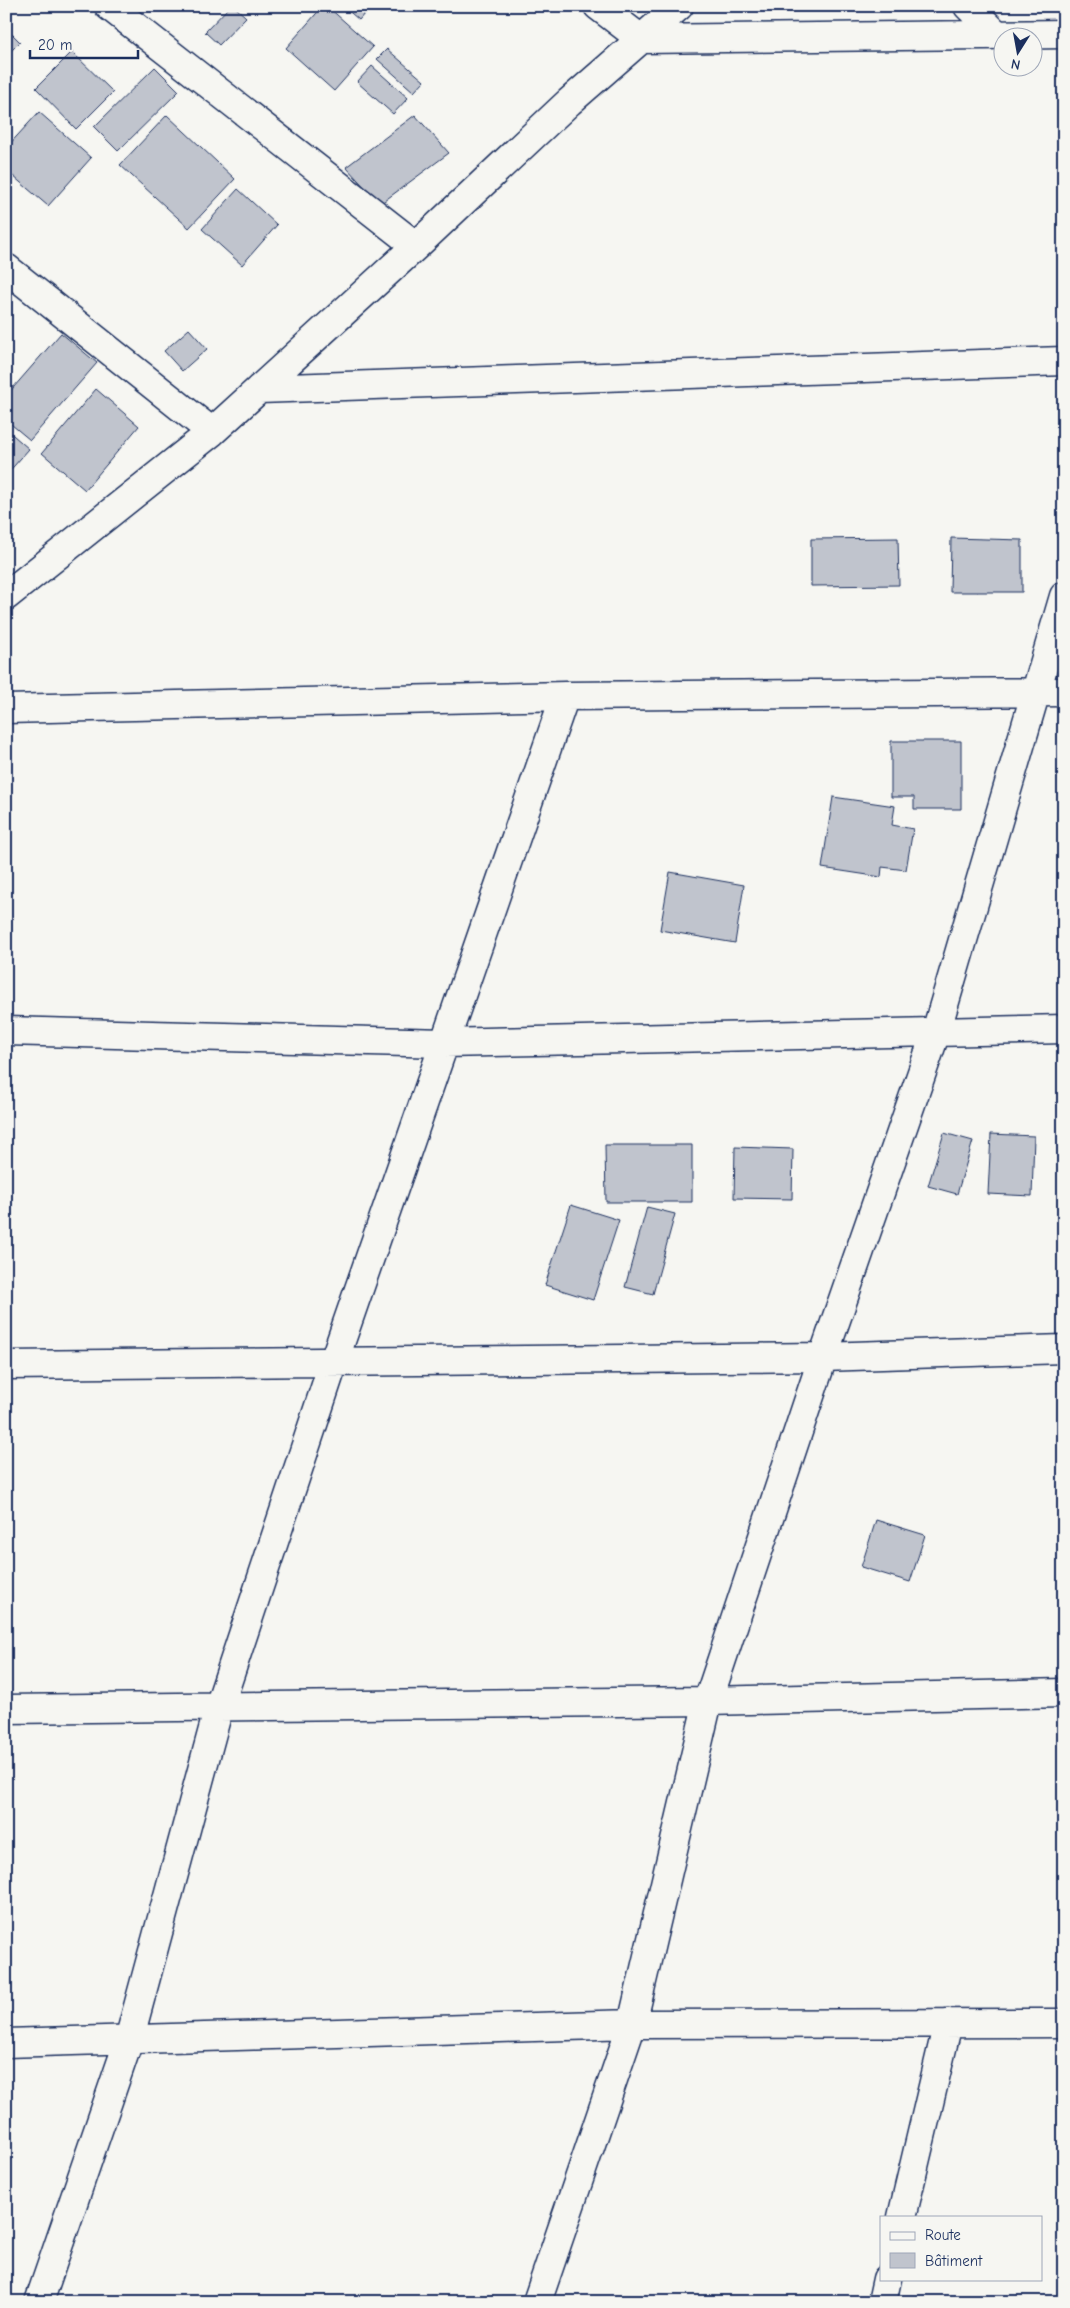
<svg xmlns="http://www.w3.org/2000/svg" width="1070" height="2308" font-family="'Comic Neue',sans-serif">
  <style>
    .building { fill: #c0c4cd; stroke: #1b2f5e }
    .lines { fill: none; stroke-linecap: round; stroke-linejoin: round }
    .minor-casing { stroke: #1b2f5e; stroke-width: 31 }
    .minor { stroke: #f6f6f2; stroke-width: 28 }
  </style>
  <rect width="100%" height="100%" fill="#f6f6f2"/>
  <filter id="ink" filterUnits="userSpaceOnUse"><feTurbulence type="fractalNoise" baseFrequency=".02" numOctaves="2"/><feDisplacementMap in="SourceGraphic" scale="10" xChannelSelector="R" yChannelSelector="G"/><feConvolveMatrix kernelMatrix="1 2 1 2 8 2 1 2 1" color-interpolation-filters="sRGB"/></filter>
  <g filter="url(#ink)">
    <!-- building -->
    <path class="building" d="M230 6H234L246 17 219 45 205 32Z
      M323 6H327L373 47 334 91 286 48Z
      M343 6H371L359 20Z
      M6 28 20 42 6 56Z
      M387 49 424 81 414 92 377 59Z
      M72 52 113 92 76 129 36 88Z
      M372 66 408 98 393 114 357 82Z
      M155 67 179 91 118 151 94 127Z
      M6 94 13 101 6 107Z
      M39 112 91 158 48 206 6 170V148Z
      M167 115 235 179 189 228 120 165Z
      M415 115 449 153 380 204 346 167Z
      M238 189 277 225 242 265 202 229Z
      M189 329 207 349 182 371 164 351Z
      M61 333 97 363 30 440 6 420V396Z
      M96 389 139 426 85 490 42 453Z
      M6 429 29 449 6 475Z
      M898 538 899 585 811 586V539Z
      M951 538 1022 540V592H950Z
      M891 741H961V809H914V797H891Z
      M833 797 895 806 892 825 913 829 906 870 882 867 881 877 822 868Z
      M670 872 744 885 735 943 660 930Z
      M944 1133 973 1141 957 1194 928 1186Z
      M991 1134 1034 1136 1032 1196 988 1194Z
      M605 1145H692V1202H606Z
      M735 1147 793 1149 792 1199 734 1198Z
      M571 1205 619 1220 593 1300 545 1285Z
      M647 1207 675 1214 653 1294 625 1287Z
      M876 1520 925 1535 910 1582 861 1567Z"/>
    <g class="lines">
      <!-- minor casing -->
      <g class="minor-casing">
        <path id="minor" d="M109 6 416 246
          M598 6 641 39 1064 34
          M968 6 996 34
          M6 268 212 432
          M259 389 1064 361
          M6 596 212 432 416 246 569 102 679 6
          M6 709 565 696 1064 692
          M6 1031 444 1043 1064 1029
          M6 1365 823 1357 1064 1349
          M6 1709 708 1701 1064 1693
          M6 2043 632 2024 1064 2023
          M902 2217 948 2023
          M39 2302 129 2040 219 1707 334 1361 565 696
          M537 2302 632 2024 708 1701 823 1357 936 1032 1064 596
          M882 2302 887 2279"/>
      </g>
      <!-- minor -->
      <use href="#minor" class="minor"/>
    </g>
  </g>
  <!-- margin -->
  <rect width="1070" height="2308" fill="none" stroke="#f6f6f2" stroke-width="25"/>
  <rect x="12" y="12" width="1045" height="2283" fill="none" stroke="#1b2f5e" stroke-width="2" filter="url(#ink)"/>
  <!-- legend -->
  <rect x="880" y="2216" width="162" height="65" fill="#f6f6f2" stroke="#9ea6b7"/>
  <rect x="890" y="2232" width="25" height="8" fill="#f6f6f2" stroke="#9ea6b7"/>
  <text x="925" y="2240" font-size="15" fill="#1b2f5e">Route</text>
  <rect x="890" y="2253" width="25" height="15" fill="#c0c4cd" stroke="#9ea6b7"/>
  <text x="925" y="2266" font-size="15" fill="#1b2f5e">Bâtiment</text>
  <!-- north arrow -->
  <g transform="translate(1018 52) rotate(191)"><circle r="24" fill="#f6f6f2" stroke="#9ea6b7"/>
  <path d="M0-4L9 19L0 12L-9 19Z" fill="#1b2f5e"/>
  <text y="-8" font-size="14" font-weight="bold" text-anchor="middle" fill="#1b2f5e">N</text>
  </g>
  <!-- scale -->
  <path d="M30 50v8h108v-8" fill="none" stroke="#1b2f5e" stroke-width="2.5"/>
  <text x="38" y="50" font-size="15" fill="#1b2f5e" stroke="#f6f6f2" stroke-width="4" paint-order="stroke">20 m</text>
</svg>
